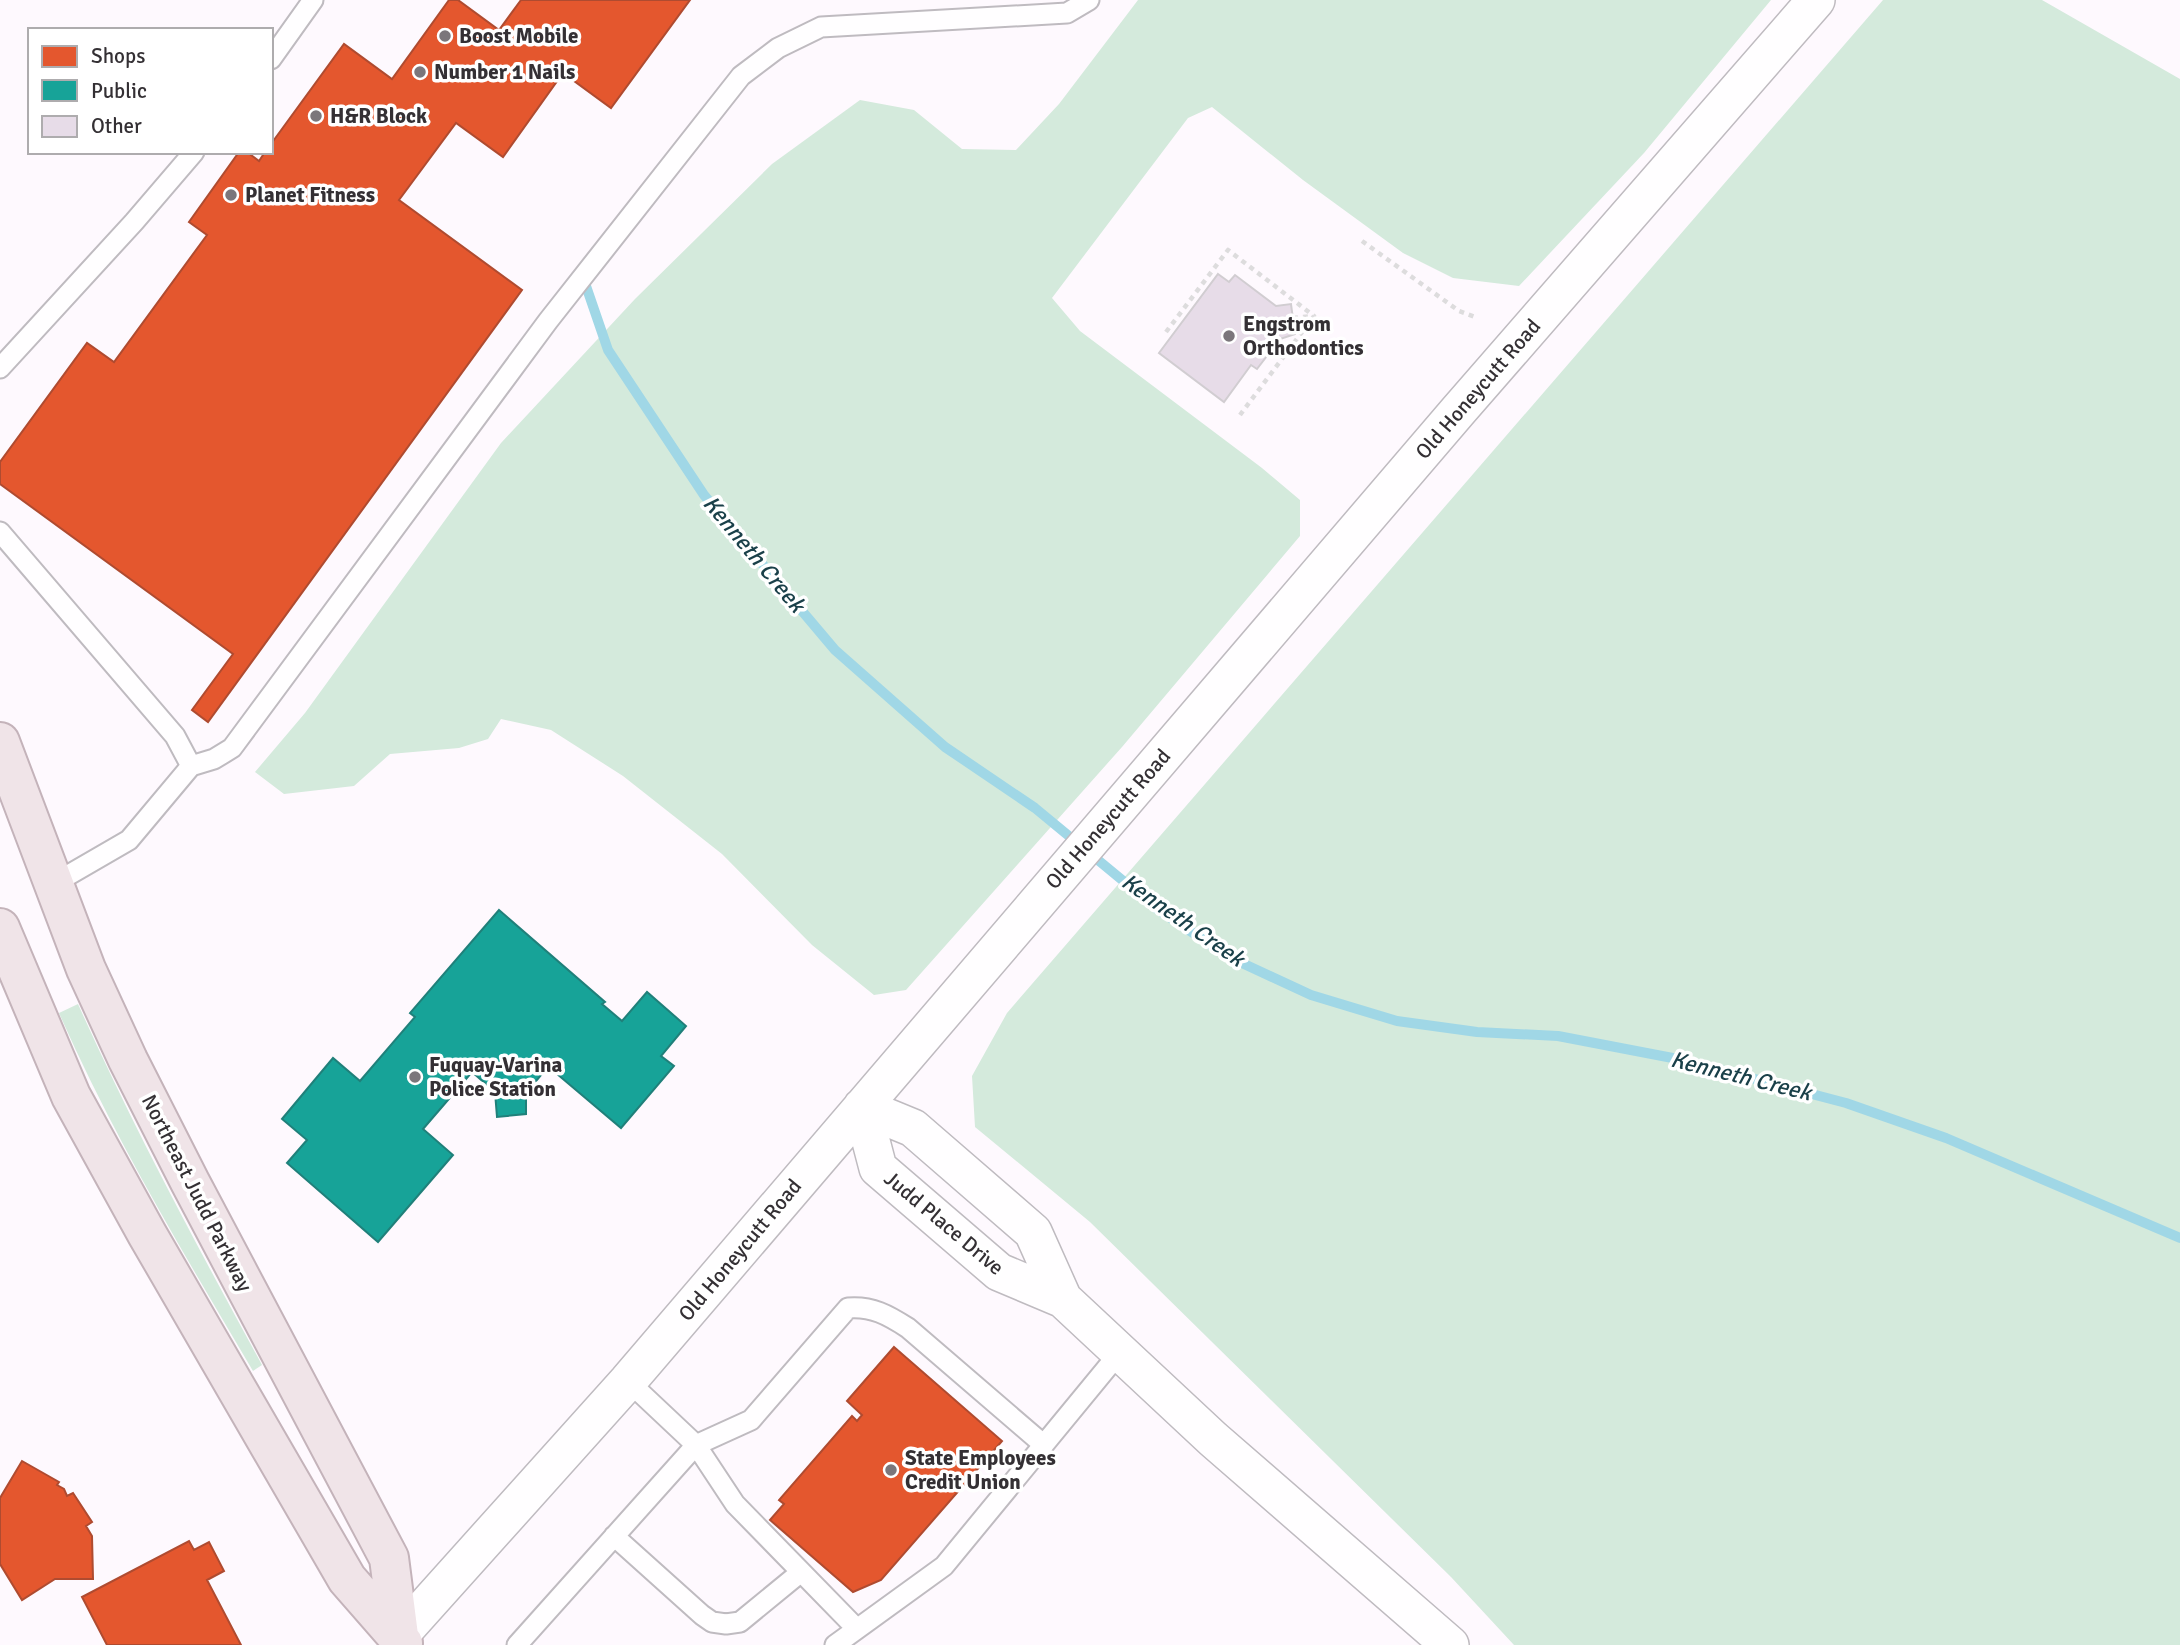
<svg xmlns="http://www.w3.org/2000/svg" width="2180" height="1645" font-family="Signika,sans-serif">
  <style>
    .green { fill: #d4eadc }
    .shops { fill: #e4572e; stroke: #af4b30; stroke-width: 2 }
    .public { fill: #17a398; stroke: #20807a; stroke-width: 2 }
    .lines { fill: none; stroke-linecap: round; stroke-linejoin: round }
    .stream { stroke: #a0d7e6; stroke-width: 10 }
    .building { fill: #e7dce8; stroke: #d1cdd1; stroke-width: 2 }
    .service-casing { stroke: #bfbbc0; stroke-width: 23 }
    .minor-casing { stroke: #bfbbc0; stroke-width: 40 }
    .trunk-casing { stroke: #c4b3ba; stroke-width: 42 }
    .path { stroke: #dddcdd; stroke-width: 4.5; stroke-dasharray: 5 5; stroke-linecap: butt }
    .service { stroke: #fffeff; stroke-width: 19 }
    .minor { stroke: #fffeff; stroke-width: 37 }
    .trunk { stroke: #f0e4e8; stroke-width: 38 }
    .poi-dot { fill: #7b767b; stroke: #fff; stroke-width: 2.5 }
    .labels { text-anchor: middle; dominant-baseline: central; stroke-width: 7; stroke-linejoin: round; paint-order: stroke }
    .poi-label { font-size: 21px; font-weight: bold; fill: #343034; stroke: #fff; text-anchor: start }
    .street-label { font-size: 21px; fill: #343034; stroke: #fff }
    .water-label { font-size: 23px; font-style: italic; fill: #1a4049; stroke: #fff }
  </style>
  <rect width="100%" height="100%" fill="#fef9fe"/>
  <!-- green -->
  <path class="green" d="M1138 0H1771L1644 153 1519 286 1453 278 1403 253 1303 180 1212 107 1188 118 1052 298 1080 331 1262 468 1300 500V536L1122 747 906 990 874 995 812 945 722 854 623 776 551 730 501 719 488 739 459 748 390 754 354 786 284 794 255 772 305 713 501 443 635 299 772 164 860 100 914 110 962 149 1016 150 1059 104Z
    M1883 0H2042L2180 79V1645H1514L1451 1577 1090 1222 975 1127 972 1076 1007 1013Z
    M78 1004C133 1127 197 1246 262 1365L253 1371C184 1254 114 1138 59 1013Z"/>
  <!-- shops -->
  <path class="shops" d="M449 0H458L499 30 521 0H690L611 108 563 73 503 157 456 123 399 200 522 290 208 722 192 710 233 654 0 484V462L87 343 114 362 207 235 189 222 239 152H247L259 161 265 152H271V144L344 44 392 79Z
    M894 1347 1002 1441 881 1580 853 1592 770 1520 784 1504 779 1500 852 1416 857 1421 862 1415 847 1401Z
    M22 1461 59 1482 57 1485 64 1489 67 1496 73 1493 92 1522 86 1526 92 1536 93 1579H55L22 1600 0 1564V1498Z
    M189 1541 194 1550 209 1542 224 1571 207 1580 241 1645H107L82 1597Z"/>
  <!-- public -->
  <path class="public" d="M499 910 605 1002 602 1004 622 1021 647 992 686 1026 661 1056 674 1066 621 1128 557 1074 560 1071 551 1063 526 1093V1114L497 1117 495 1092 472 1072 423 1129 453 1155 378 1242 287 1163 307 1140 282 1119 333 1058 360 1081 415 1017 410 1013Z"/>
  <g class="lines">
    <!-- stream -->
    <path class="stream" d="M585 283 608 350 704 495 835 650 945 747 1035 808 1156 908 1229 957 1311 995 1397 1021 1477 1032 1558 1036 1683 1060 1846 1103 1946 1138 2180 1238"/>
  </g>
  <!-- building -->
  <path class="building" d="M1218 274 1229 282 1235 275 1276 306 1291 304 1295 334 1280 339 1257 369 1251 365 1224 402 1159 353Z"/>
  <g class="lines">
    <!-- service casing -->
    <g class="service-casing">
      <path id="service" d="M271 59 313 0
        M0 368 134 222 194 152
        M0 532 175 736 191 766 129 840 53 884
        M191 766 214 759 232 748 548 321 741 76 778 48 821 27 1067 13 1089 0
        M628 1381 696 1445 751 1420 848 1308C872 1306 888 1315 908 1328L1044 1445
        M614 1536 702 1615 712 1622 726 1624 740 1622 801 1572
        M517 1645 696 1445 735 1504 857 1629
        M835 1645 944 1566 1120 1352"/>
    </g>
    <!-- minor casing -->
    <g class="minor-casing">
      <path id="minor" d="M862 1107 878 1168 999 1272 1063 1299 1213 1439 1450 1645
        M862 1107 913 1128 1033 1232 1063 1299
        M399 1636 628 1381 1458 411 1816 0"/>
    </g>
    <!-- trunk casing -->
    <g class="trunk-casing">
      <path id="trunk" d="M0 742 86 969 128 1060 190 1182 389 1558 399 1636
        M0 928 71 1096 147 1234 347 1579 403 1643"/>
    </g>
    <!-- path -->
    <path class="path" d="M1362 241 1459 311 1475 317
      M1293 318 1313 316
      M1166 332 1228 250 1314 316 1240 415"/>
    <!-- service -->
    <use href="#service" class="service"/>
    <!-- minor -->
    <use href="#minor" class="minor"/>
    <!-- trunk -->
    <use href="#trunk" class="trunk"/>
  </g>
  <!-- markers -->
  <g class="poi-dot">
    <circle cx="445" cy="36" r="7"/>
    <circle cx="420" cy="72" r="7"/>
    <circle cx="316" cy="116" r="7"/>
    <circle cx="231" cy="195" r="7"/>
    <circle cx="1229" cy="336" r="7"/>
    <circle cx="415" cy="1077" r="7"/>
    <circle cx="891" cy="1470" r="7"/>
  </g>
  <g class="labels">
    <!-- poi labels -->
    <g class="poi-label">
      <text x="459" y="36">Boost Mobile</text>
      <text x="434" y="72">Number 1 Nails</text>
      <text x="330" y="116">H&amp;R Block</text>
      <text x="245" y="195">Planet Fitness</text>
      <text x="1243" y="324">Engstrom<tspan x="1243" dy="24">Orthodontics</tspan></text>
      <text x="429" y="1065">Fuquay-Varina<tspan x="429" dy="24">Police Station</tspan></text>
      <text x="905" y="1458">State Employees<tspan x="905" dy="24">Credit Union</tspan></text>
    </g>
    <!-- street labels -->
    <g class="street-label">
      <text transform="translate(1478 389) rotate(-49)">Old Honeycutt Road</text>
      <text transform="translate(1108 819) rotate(-49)">Old Honeycutt Road</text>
      <text transform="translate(197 1193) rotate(63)">Northeast Judd Parkway</text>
      <text transform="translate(944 1223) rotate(40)">Judd Place Drive</text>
      <text transform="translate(740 1250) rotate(-50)">Old Honeycutt Road</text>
    </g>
    <!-- water labels -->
    <g class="water-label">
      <text transform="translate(754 554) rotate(50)">Kenneth Creek</text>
      <text transform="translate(1183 920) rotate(35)">Kenneth Creek</text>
      <text transform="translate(1741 1076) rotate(14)">Kenneth Creek</text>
    </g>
  </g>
  <!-- legend -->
  <rect x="28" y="28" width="245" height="126" fill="#ffffff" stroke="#aeacae" stroke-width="2"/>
  <rect x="42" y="46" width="35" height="21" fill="#e4572e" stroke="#aeacae" stroke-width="2"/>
  <text x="91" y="63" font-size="21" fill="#343034">Shops</text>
  <rect x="42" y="80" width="35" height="21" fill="#17a398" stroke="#aeacae" stroke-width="2"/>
  <text x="91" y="98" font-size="21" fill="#343034">Public</text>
  <rect x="42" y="116" width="35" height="21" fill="#e7dce8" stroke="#aeacae" stroke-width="2"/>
  <text x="91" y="133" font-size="21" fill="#343034">Other</text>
</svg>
